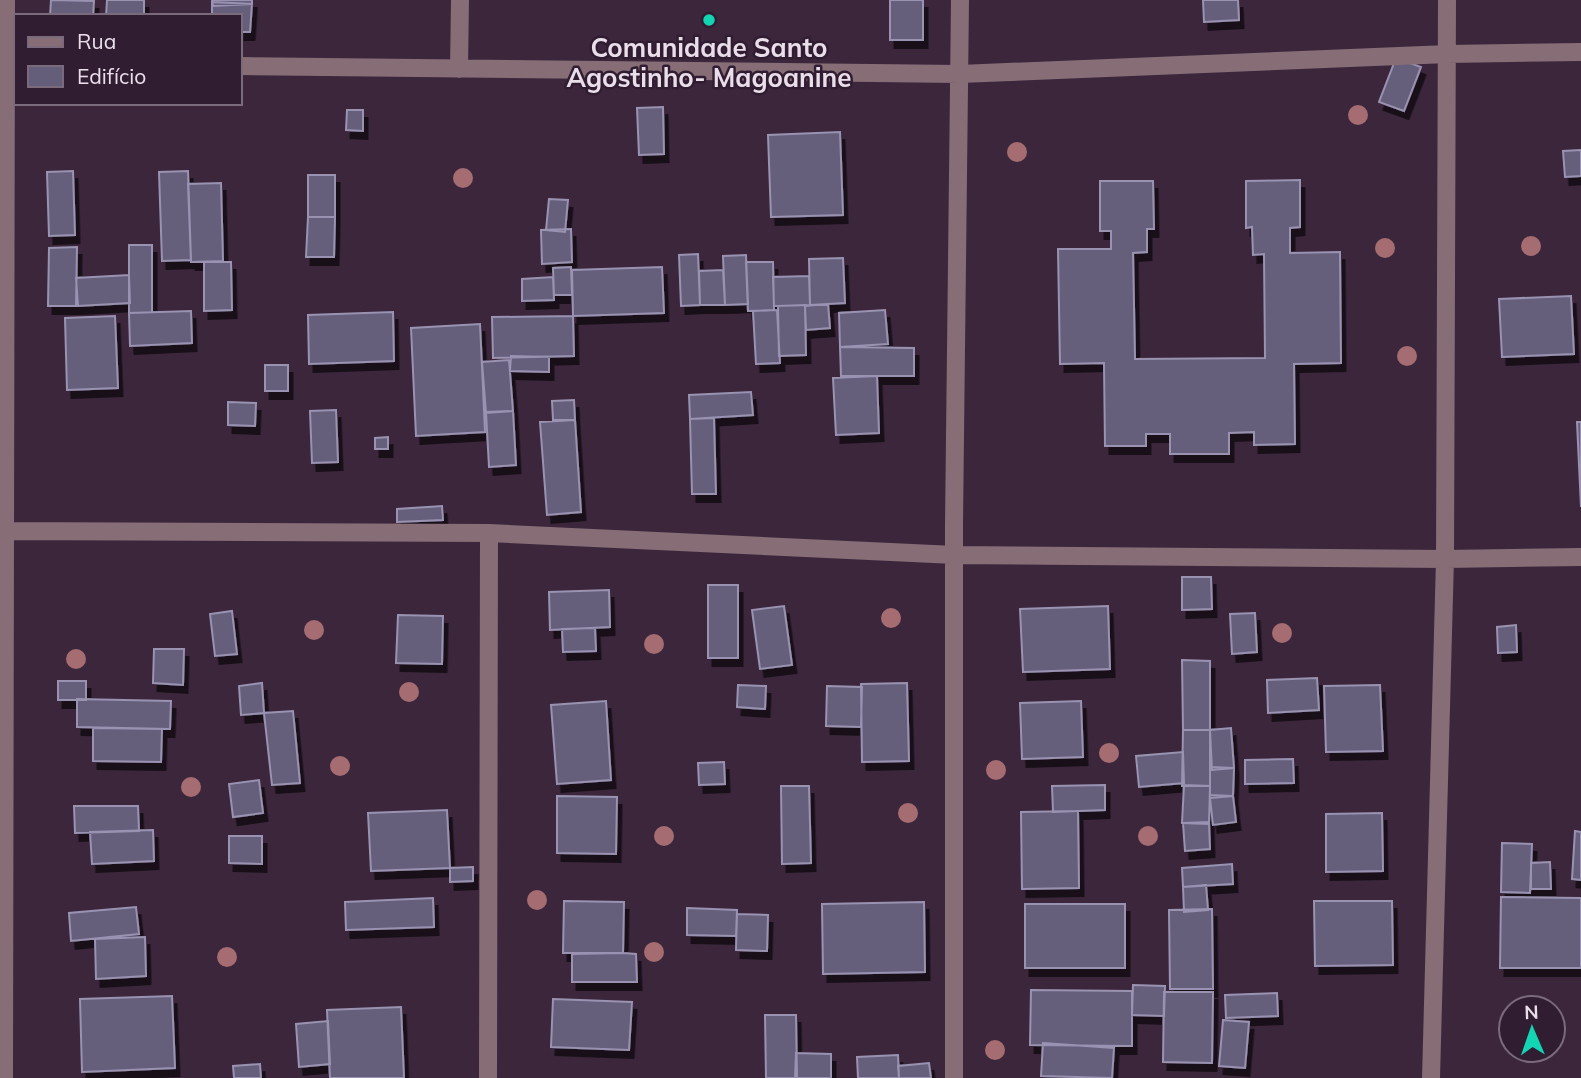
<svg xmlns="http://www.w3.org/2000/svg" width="1581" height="1078" font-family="Mulish,sans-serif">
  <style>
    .building { fill: #655e7b; stroke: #9992b1; stroke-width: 2; filter: url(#shadow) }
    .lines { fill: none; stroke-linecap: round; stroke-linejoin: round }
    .minor { stroke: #866d76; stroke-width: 18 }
    .tree { fill: #a56c71 }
    .poi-dot { fill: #13d5b3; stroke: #311d31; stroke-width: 2.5 }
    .labels { text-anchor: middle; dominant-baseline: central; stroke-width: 5; stroke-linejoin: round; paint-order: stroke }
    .poi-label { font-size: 26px; font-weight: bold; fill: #ebdeeb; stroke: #311d31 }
  </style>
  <defs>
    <filter id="shadow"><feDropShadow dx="4.5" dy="8" stdDeviation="0" flood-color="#0009"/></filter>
  </defs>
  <rect width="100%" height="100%" fill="#3b263c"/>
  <!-- building -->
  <path class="building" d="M51 0 94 1 93 16H50Z
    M107 0H144V16H106Z
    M212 0H252V4L213 6Z
    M890 0H923V40H890Z
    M1203 0H1238L1239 20 1204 22Z
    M212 2 252 4 250 32H240V16H212Z
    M1396 58 1421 67 1404 111 1379 102Z
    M663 107 664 154 639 155 637 108Z
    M347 110H363V131L346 130Z
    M840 132 843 215 771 217 768 135Z
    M1581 150V176L1565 177 1563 151Z
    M73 171 75 235 49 236 47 172Z
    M188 171 191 260 162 261 159 172Z
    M308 175H335V217H308Z
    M1300 180V227L1290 228V253L1340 252 1341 363 1294 364 1295 444 1254 445V432L1229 433V454H1170V434H1146V446H1105L1104 363 1060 364 1058 249H1111V231H1100V181H1153L1154 229H1147V252L1133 253 1135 359 1265 358 1264 254 1253 255 1252 227 1246 228V181Z
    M221 183 223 261 191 262 188 184Z
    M549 199 568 200 565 232 546 230Z
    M308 217H335L334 257H306Z
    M571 229 572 262 542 264 541 230Z
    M129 245H152V313H129Z
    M77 247 76 306H48L49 248Z
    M698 254 700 305 681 306 679 255Z
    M746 255 748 304 725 305 723 256Z
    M843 258 845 303 810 305 809 259Z
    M204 262H231L232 310 204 311Z
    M746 262H773L774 310 748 311Z
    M571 267 572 295H554L553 268Z
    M662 267 664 313 573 316 572 270Z
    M723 270 725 305H700L699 271Z
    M129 275 130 303 78 306 76 278Z
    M809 276 810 305 774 306 773 277Z
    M553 277 554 300 522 301V279Z
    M1571 296 1574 354 1502 357 1499 299Z
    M828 304 830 328 806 330 805 306Z
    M805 305 806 355 779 356 778 306Z
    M777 310 780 363 756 364 753 311Z
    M885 310 888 344 840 347 839 313Z
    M191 311 192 343 130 346 129 313Z
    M393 312 394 361 309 364 308 315Z
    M115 316 118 388 67 390 65 318Z
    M573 316 574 356 493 358 492 317Z
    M480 324 485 432 416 436 411 328Z
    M840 347 914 348V376H841Z
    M511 356 549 357V372L510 371Z
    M509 360 513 411 486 413 482 362Z
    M265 365H288V391H265Z
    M877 376 879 433 836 435 833 378Z
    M751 392 753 415 690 419 689 395Z
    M574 400 575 420H553L552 401Z
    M228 402 256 403 255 426 228 425Z
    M336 410 338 462 312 463 310 411Z
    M513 411 516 465 489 467 486 412Z
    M714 418 716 494H692L690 419Z
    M575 420 581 512 547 515 540 422Z
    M1577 422H1581V507Z
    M388 437V449H375V438Z
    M442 506 443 520 397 522V509Z
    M1182 577H1211L1212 609 1182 610Z
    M708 585H738V658H708Z
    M609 590 610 627 550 630 549 592Z
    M784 606 792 665 760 669 752 610Z
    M1108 606 1110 669 1023 672 1020 609Z
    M232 611 237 654 215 656 210 614Z
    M1255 613 1257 652 1232 654 1230 614Z
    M398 615 443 616 442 664 396 663Z
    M1516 625 1517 652 1498 653 1497 627Z
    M595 628 596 651 563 652 562 629Z
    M154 649H184L183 685 153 683Z
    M1182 660 1210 661V730H1183Z
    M1317 678 1319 710 1268 713 1267 680Z
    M58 681H86V700H58Z
    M262 683 264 713 241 715 239 686Z
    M907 683 909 761 862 762 861 684Z
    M738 685 766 686 765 709 737 707Z
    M1380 685 1383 751 1326 752 1324 686Z
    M827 686 862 687 861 727 826 726Z
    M77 699 171 701 170 729 77 727Z
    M606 701 611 780 557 784 551 705Z
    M1081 701 1083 757 1022 759 1020 703Z
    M293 711 300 783 272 785 264 713Z
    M93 728 162 729 161 762 93 761Z
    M1231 728 1234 768 1212 770 1210 730Z
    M1183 730H1210V786H1182Z
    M1183 752 1184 783 1139 787 1136 756Z
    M1293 759 1294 783 1245 784V760Z
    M724 762 725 784 699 785 698 763Z
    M1210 767 1234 768 1233 796 1210 795Z
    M259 780 263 813 233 817 229 784Z
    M1105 785V810L1053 812 1052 786Z
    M1184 785 1210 786 1209 824 1182 823Z
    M781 786H809L811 863 782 864Z
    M557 796 617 797 616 854 557 853Z
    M1233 796 1236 822 1213 825 1210 798Z
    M74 806H138L139 831 75 833Z
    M447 810 450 868 371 871 368 813Z
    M1078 811 1079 888 1022 889 1021 812Z
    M1382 813 1383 871 1326 872V814Z
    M1209 822 1210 849 1185 851 1183 823Z
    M153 830 154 861 92 864 90 832Z
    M1575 831 1581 832V880L1572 879Z
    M229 836H262V864L229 863Z
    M1502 843 1532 844 1530 893 1501 892Z
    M1550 862 1551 889H1531V863Z
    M1232 864 1233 884 1183 887 1182 868Z
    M473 867V881L450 882V868Z
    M1206 885 1208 910 1184 912 1183 887Z
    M1501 897 1581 898V968H1500Z
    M433 898 434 927 346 930 345 902Z
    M564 901 624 902 623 953H563Z
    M1314 901H1392L1393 965 1315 966Z
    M924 902 925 972 823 974 822 904Z
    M1025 904H1125V968H1025Z
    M136 907 139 934 71 941 69 913Z
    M687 908 737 910 736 936 687 935Z
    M1212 909 1213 989H1170L1169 910Z
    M737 914 768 915 767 951 736 950Z
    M145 937 146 976 96 979 95 939Z
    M623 953 636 954 637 982H572V954Z
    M1133 985 1165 986 1164 1016 1132 1015Z
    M1031 990 1132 991V1046L1030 1045Z
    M1164 992H1213L1212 1063 1163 1062Z
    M1277 993 1278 1016 1226 1018 1225 995Z
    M172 996 175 1068 82 1072 80 999Z
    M553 999 632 1002 629 1050 551 1047Z
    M401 1007 404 1078H330L327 1010Z
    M765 1015H796L797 1078H766Z
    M1223 1020 1249 1022 1245 1068 1219 1066Z
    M328 1021 330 1064 299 1067 296 1024Z
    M1043 1043 1114 1048 1112 1078 1041 1076Z
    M796 1053 831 1054V1078H795Z
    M898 1055 899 1078H858L857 1057Z
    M929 1063 931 1078H899L898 1066Z
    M260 1064 261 1078H234L233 1066Z"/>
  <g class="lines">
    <!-- minor -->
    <path class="minor" d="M240 66 960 74 1448 54 1581 52
      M459 69 460 0
      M0 531 489 533 955 555 1445 559 1581 557
      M4 1078 6 0
      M488 1078 489 533
      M954 1078V525L960 0
      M1431 1078 1445 559 1447 0"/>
  </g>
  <!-- trees -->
  <g class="tree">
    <circle cx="1358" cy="115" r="10"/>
    <circle cx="1017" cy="152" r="10"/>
    <circle cx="463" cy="178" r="10"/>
    <circle cx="1531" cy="246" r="10"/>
    <circle cx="1385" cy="248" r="10"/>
    <circle cx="1407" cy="356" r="10"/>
    <circle cx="891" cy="618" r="10"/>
    <circle cx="314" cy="630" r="10"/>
    <circle cx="1282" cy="633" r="10"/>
    <circle cx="654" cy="644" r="10"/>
    <circle cx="76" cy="659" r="10"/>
    <circle cx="409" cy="692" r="10"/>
    <circle cx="1109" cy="753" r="10"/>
    <circle cx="340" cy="766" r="10"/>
    <circle cx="996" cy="770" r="10"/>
    <circle cx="191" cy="787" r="10"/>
    <circle cx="908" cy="813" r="10"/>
    <circle cx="664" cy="836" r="10"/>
    <circle cx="1148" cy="836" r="10"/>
    <circle cx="537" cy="900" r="10"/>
    <circle cx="654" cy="952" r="10"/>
    <circle cx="227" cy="957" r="10"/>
    <circle cx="995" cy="1050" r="10"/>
  </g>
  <!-- markers -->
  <circle class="poi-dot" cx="709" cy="20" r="7"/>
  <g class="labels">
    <!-- poi labels -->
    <g class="poi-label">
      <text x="709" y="47">Comunidade Santo<tspan x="709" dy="30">Agostinho- Magoanine</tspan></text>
    </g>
  </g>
  <!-- legend -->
  <rect x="14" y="14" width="228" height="91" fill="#311d31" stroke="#7b6a7b" stroke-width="2"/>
  <rect x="28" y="37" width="35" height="10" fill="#866d76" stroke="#7b6a7b" stroke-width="2"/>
  <text x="77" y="49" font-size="21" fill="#ebdeeb">Rua</text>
  <rect x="28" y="66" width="35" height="21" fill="#655e7b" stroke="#7b6a7b" stroke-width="2"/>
  <text x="77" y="84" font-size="21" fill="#ebdeeb">Edifício</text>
  <!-- north arrow -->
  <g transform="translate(1532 1029) rotate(358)"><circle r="33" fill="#311d31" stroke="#7b6a7b" stroke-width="2"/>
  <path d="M0-5L12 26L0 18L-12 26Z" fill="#13d5b3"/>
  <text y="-10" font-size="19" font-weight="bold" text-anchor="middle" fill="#ebdeeb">N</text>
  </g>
</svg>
